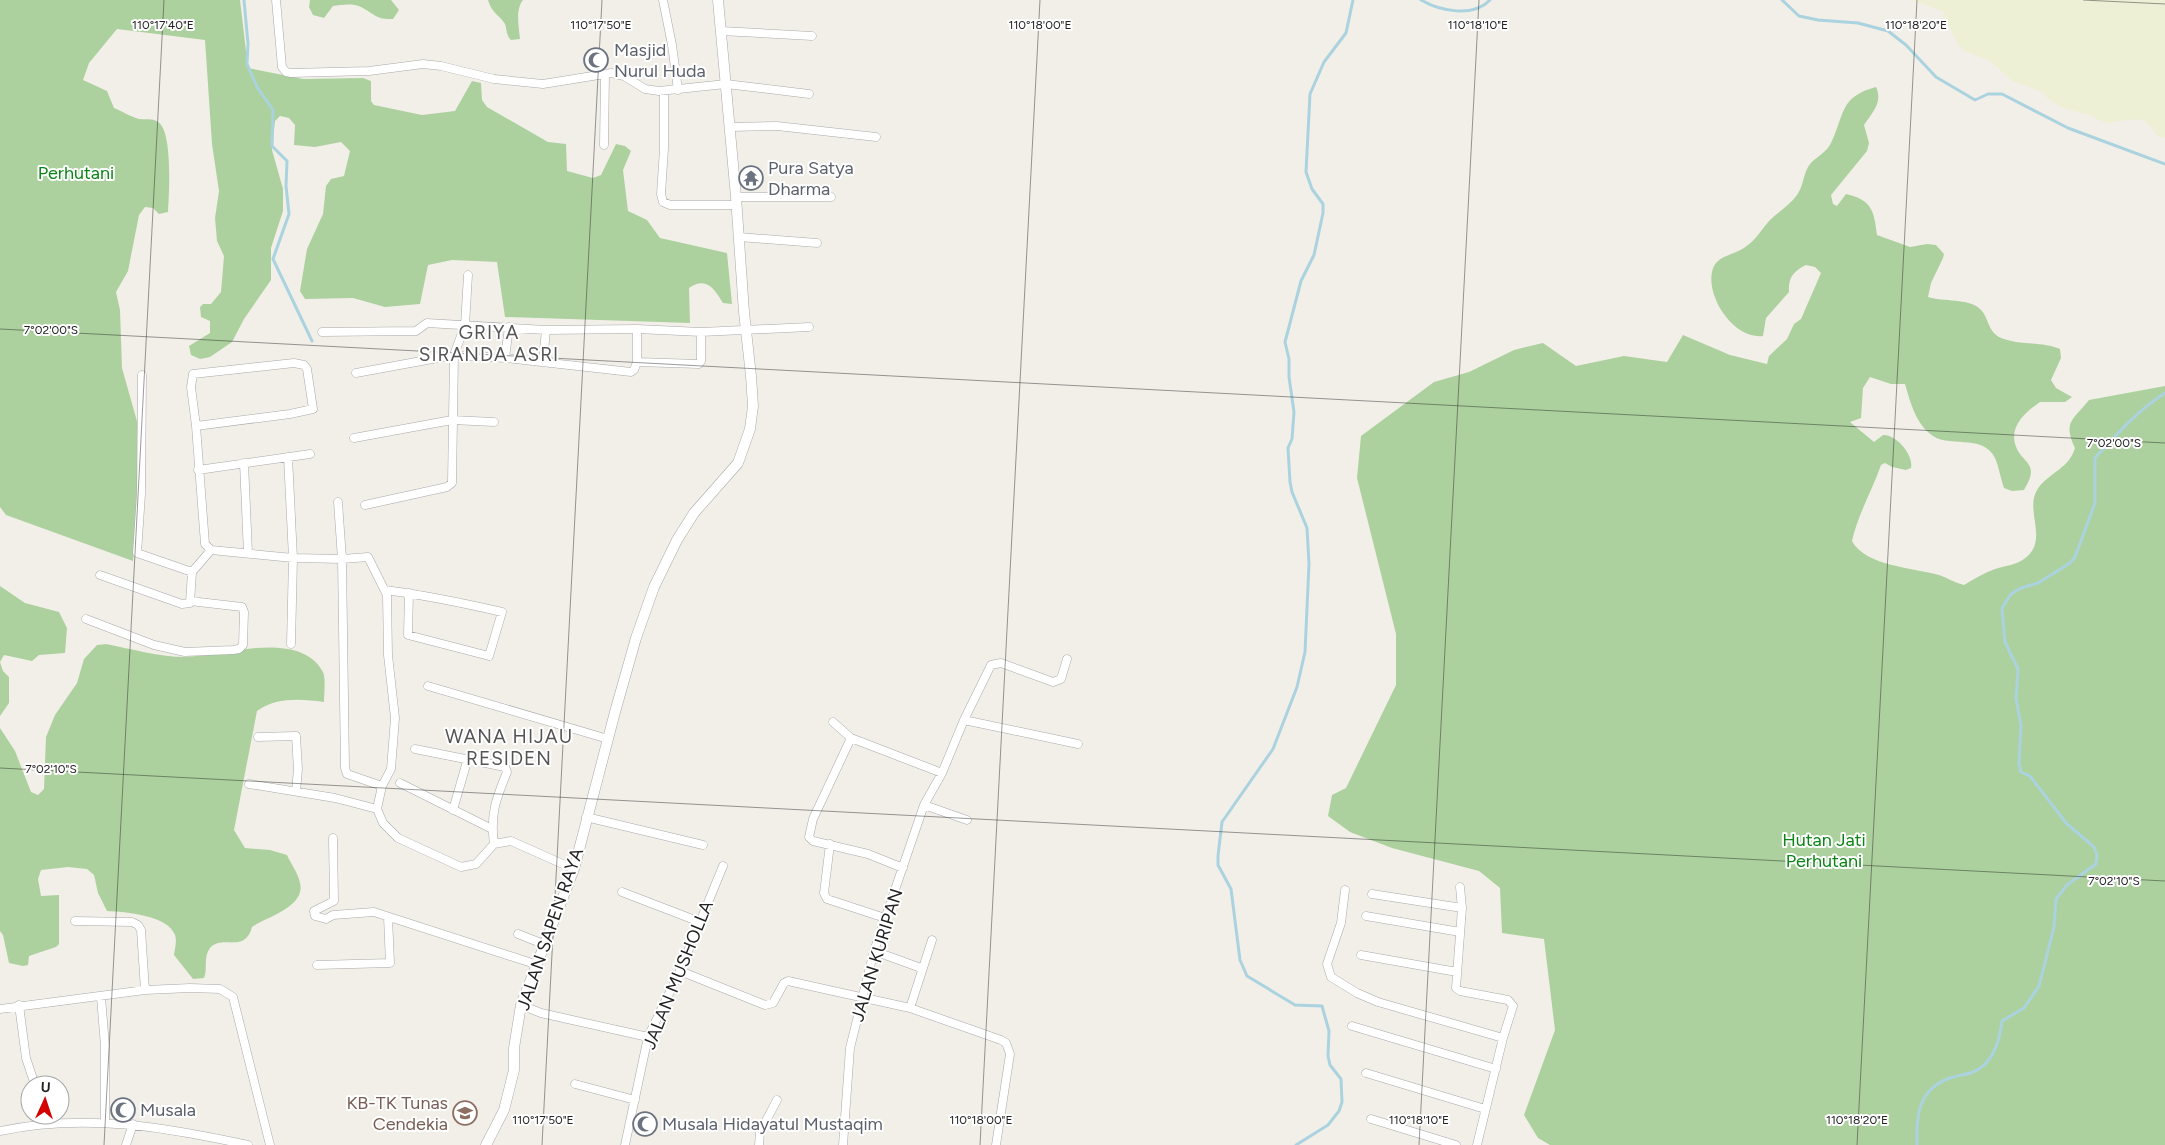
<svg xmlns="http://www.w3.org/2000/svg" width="2165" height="1145" font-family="Figtree,sans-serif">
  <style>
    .farmland { fill: #eef0d5 }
    .forest { fill: #add19e }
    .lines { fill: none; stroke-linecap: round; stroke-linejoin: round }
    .stream { stroke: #aad3df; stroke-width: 3 }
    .minor-casing { stroke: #a9a9a9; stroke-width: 9 }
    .tertiary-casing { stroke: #a9a9a9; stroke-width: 11 }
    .minor { stroke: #fff; stroke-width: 8 }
    .tertiary { stroke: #fff; stroke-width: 10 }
    .ticks { fill: none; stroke: #222; stroke-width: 1; stroke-opacity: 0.45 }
    .labels { text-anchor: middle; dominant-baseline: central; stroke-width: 4; stroke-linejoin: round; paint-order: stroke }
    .worship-label { font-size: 18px; fill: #5b616d; stroke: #fff; text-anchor: start }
    .park-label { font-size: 18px; fill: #0c8416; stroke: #fff }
    .street-label { font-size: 18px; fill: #222; stroke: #fff }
    .education-label { font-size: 18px; fill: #785e54; stroke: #fff; text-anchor: end }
    .neighbourhood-label { font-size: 19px; letter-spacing: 1px; fill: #555; stroke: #fff }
    .ticks-label { font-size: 12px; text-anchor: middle; fill: #222; stroke: #fff; stroke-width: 4; stroke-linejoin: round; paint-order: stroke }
  </style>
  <rect width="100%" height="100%" fill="#f2efe9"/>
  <!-- farmland -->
  <path class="farmland" d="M1913 0H2165V138L2158 136 2146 122 2138 119 2106 123 2089 115 2063 108 2048 99 2042 92 2012 81 1990 61 1964 51 1958 45 1942 11Z"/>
  <!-- forest -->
  <path class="forest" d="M0 0H240L248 68 303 79 363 78 371 81V101L374 105 422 115 455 111 472 81 481 83 482 100 487 107 548 142 566 144 567 171 593 178 601 175 616 144 625 146 631 151 623 170 628 211 647 220 660 238 727 253 732 304 723 303C714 289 707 276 689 288L690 323 505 317 497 262 452 260 428 265 420 304 385 307 353 298 305 299 300 291 307 249 323 214 326 186 331 179 344 176 350 151 341 142 315 147 294 145 295 125 289 118 280 116 275 121 272 150 283 189V211L271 248V280L244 319 232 342 210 357 200 359 191 355 189 346 210 333V321L201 317 200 307 203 304H211L221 292 224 256 217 241 215 218 219 191 212 144 205 40 117 29 89 63 83 80 107 91 114 108C122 111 131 117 139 119 145 120 153 118 158 122 173 131 169 194 168 212L159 214 153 208 145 207 139 215 128 271 116 292 120 310 122 368 140 432 133 561 6 515 0 507Z
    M310 0H391L399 10 393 19C376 20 375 14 361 7 352 3 342 5 333 6L324 18 313 15 309 7Z
    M488 0H523C515 10 519 27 520 39L511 40C506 35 507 30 505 24 499 14 493 15 488 0Z
    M1876 87C1883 102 1873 112 1864 125L1869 143 1867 151 1831 195 1833 204 1837 206 1846 194C1873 200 1874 212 1877 235L1910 247 1927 244 1936 245 1944 254 1943 258 1931 283 1928 297C1943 302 1969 298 1980 309 1989 317 1987 330 1999 337 2018 346 2041 341 2060 349L2061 358 2051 380 2056 388 2072 397 2065 402H2040C2021 415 2005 432 2020 454 2023 458 2028 462 2030 467 2033 475 2028 483 2024 490L2012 491 2004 488C2001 480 1998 464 1995 458 1982 432 1947 450 1929 433 1915 421 1910 401 1905 384H1891L1870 377 1863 388 1861 418 1850 422 1874 442 1883 435C1896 434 1914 455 1911 468L1906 470 1892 467 1885 463 1881 465C1872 491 1858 514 1852 541 1865 566 1914 568 1939 575 1948 578 1955 583 1964 585 1974 579 1984 573 1995 569 2004 566 2016 565 2024 559 2051 540 2022 509 2039 487 2051 472 2069 468 2075 448 2063 422 2072 421 2089 400L2165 386V1145H1550L1538 1138 1524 1115 1555 1030 1544 939 1502 933 1500 888 1479 871 1392 848 1350 832 1328 816 1332 795 1346 788 1396 685V634L1357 478 1361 436 1434 382 1469 372 1514 350 1543 343 1576 366 1624 356 1667 362 1683 335 1730 355 1767 364 1769 356 1787 339 1794 324 1801 319 1821 273 1815 267 1806 265C1794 271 1788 277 1789 292L1766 318 1763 336C1732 340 1702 291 1714 266 1719 257 1728 256 1736 252 1753 245 1758 234 1769 221 1778 212 1789 206 1797 195 1803 187 1803 176 1808 167 1814 157 1826 154 1831 143 1845 114 1839 97 1876 87Z
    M0 586 25 603 59 612 67 628 65 653 39 655 32 661 4 655 0 662 3 671 9 677V703L0 716Z
    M106 644C132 649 159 657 186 657 223 655 301 629 323 672 326 679 324 694 324 702 300 699 277 697 257 711L234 830 245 848 270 850 287 855C291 864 298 873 300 883 306 907 266 917 252 927 245 954 222 934 210 948 203 957 208 969 204 978L193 979 174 955C175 948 177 941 175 935 168 915 125 912 107 911L98 893 94 875 87 869 68 867 41 870 38 879 41 896 59 895V944L56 947 29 956 28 965 23 966 9 963 3 935 0 931V728L15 751 31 792 38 795 44 789 46 737 55 715 77 683 84 659 97 645Z"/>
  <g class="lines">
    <!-- stream -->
    <path class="stream" d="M244 0 248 44 247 64 257 87 273 110 272 146 287 161 286 186 289 214 273 259 312 341
      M1421 0C1440 11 1473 18 1490 0
      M1782 0 1799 16 1818 20 1858 23 1888 31 1906 45 1936 77 1975 100 1988 94H2002L2068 128 2165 164
      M1296 1145 1328 1125 1339 1111 1342 1102 1341 1079 1330 1065 1328 1056 1329 1031 1322 1006 1295 1005 1247 976 1240 960 1231 889 1218 865V856L1222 822 1273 749 1297 687 1305 652 1309 564 1307 528 1292 492 1290 482 1288 448 1292 439 1294 412 1289 377V359L1285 342 1301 281 1314 255 1323 213V204L1312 189 1306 172 1310 94 1324 62 1346 33 1353 0
      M1917 1145C1916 1116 1918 1089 1950 1078 1961 1074 1973 1075 1983 1066 1996 1055 2000 1037 2002 1021L2024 1008 2039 986 2054 927 2056 899 2067 885 2096 864 2097 855 2094 847 2066 823 2030 776 2021 772 2019 764 2021 725 2016 699 2018 669 2005 642 2002 608 2011 594 2021 588 2038 583 2070 563 2075 557 2095 503V458C2117 434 2137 411 2165 393"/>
    <!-- minor casing -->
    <g class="minor-casing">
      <path id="minor" d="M276 0 282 67 286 72 291 73 369 71 423 64 441 66 494 79 543 84 611 73 624 76 645 89 659 91 726 84 809 94
        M663 0 672 45 678 90
        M721 31 812 36
        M664 91V149L661 194 663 202 670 205H737
        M730 127 777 126 876 137
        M604 145 605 74
        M736 197H831
        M739 237 817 243
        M322 332 416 331 427 323 546 330 637 329 701 332 809 327
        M505 358 509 327
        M543 362 546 330
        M637 362 699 364 701 361V332
        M356 373 454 355 505 358 631 372 634 370 637 362V329
        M142 375 141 494 137 553 192 572 211 550
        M196 426 191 387 193 374 294 363 304 365 307 369 313 409 290 414 196 426 205 544 211 550 293 558 342 559 368 557 387 595 388 655 395 718 391 769 382 786 377 809 383 823 398 838 461 867 476 864 494 844 511 841 574 869
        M354 438 452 420 494 422
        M288 457 293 558 291 644
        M244 463 248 553
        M198 470 310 454
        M338 502 342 559 345 768 347 774 382 786
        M365 505 447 487 452 483 454 355 465 325 468 275
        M100 575 182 604 190 603 192 572
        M385 590C424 595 463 603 502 612L489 656 408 635 409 593
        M86 619 154 645 185 652 233 650 239 649 243 645 244 612 242 607 190 601
        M428 686 608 739
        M964 720 1078 744
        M833 722 851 738 942 773
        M258 737 296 736 298 769 296 791
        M851 738 813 819 809 837 813 841 868 854 903 868
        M415 749 505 767 507 772C496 799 490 814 494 844
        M400 783 492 829
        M249 784 335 798 377 809
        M924 805 967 820
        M453 810 468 758
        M586 817 703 845
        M333 838 334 901 314 911 315 916 326 919 333 915 374 912 535 964
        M830 844 824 893 827 899 885 918
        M1460 887 1462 908 1456 988 1460 991 1508 1000 1513 1006 1503 1038 1477 1145
        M1345 890 1341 923 1327 964 1331 977 1357 993 1378 1002 1503 1038
        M622 892 700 922
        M1372 894 1462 908
        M1366 916 1460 932
        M75 921 132 922 138 925 141 930 145 990
        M518 934 546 945
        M932 940 910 1008 1001 1040 1006 1043 1010 1054 996 1145
        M874 951 921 968
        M1361 955 1457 972
        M317 965 390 963 388 917
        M680 971 765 1005 773 1003 784 983 788 981 910 1008
        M101 997 105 1046V1123
        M19 1005 26 1058 35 1085
        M521 1005 541 1013 648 1037
        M0 1009 145 990 190 988 220 989 233 997 270 1145
        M1352 1026 1496 1069
        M1366 1073 1485 1109
        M575 1084 635 1100
        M1371 1119 1456 1145
        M0 1131C85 1113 165 1127 248 1145
        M126 1145 133 1124
        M625 1145 648 1037 680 971 723 866
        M759 1145 760 1132 777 1100
        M843 1145 850 1048 874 951 924 805 942 773 964 720 991 665 1001 663 1053 682 1061 679 1067 659"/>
    </g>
    <!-- tertiary casing -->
    <g class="tertiary-casing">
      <path id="tertiary" d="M486 1145 504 1110 514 1070V1048L521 1005 574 869 615 712 636 638 654 587 677 540 694 513 738 463 750 429 753 406 751 376 744 312 736 197 718 0"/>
    </g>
    <!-- minor -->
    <use href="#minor" class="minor"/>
    <!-- tertiary -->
    <use href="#tertiary" class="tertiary"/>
  </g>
  <!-- ticks -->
  <path class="ticks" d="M2083 0 2165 4M0 329 2165 443M0 768 2165 881M104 1145 164 0M542 1145 602 0M980 1145 1040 0M1419 1145 1479 0M1857 1145 1917 0"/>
  <!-- icons -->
  <defs>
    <g id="mosque-ring" transform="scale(1.25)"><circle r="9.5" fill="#fff" stroke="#6b7280" stroke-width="1.5"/><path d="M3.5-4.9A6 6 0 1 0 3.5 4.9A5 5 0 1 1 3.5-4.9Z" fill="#6b7280"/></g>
    <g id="temple-ring" transform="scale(1.25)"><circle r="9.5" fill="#fff" stroke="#6b7280" stroke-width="1.5"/><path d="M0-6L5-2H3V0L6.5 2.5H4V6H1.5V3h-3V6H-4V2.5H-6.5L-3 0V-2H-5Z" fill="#6b7280"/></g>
    <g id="school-ring" transform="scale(1.25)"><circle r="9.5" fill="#fff" stroke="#8d6e63" stroke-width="1.5"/><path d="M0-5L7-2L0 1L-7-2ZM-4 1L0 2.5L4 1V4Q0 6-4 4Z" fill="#8d6e63"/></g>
  </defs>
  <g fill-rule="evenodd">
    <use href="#mosque-ring" x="596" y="60"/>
    <use href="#temple-ring" x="751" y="178"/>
    <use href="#mosque-ring" x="123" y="1110"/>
    <use href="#school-ring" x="465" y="1113"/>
    <use href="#mosque-ring" x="645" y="1124"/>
  </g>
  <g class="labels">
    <!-- worship labels -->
    <g class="worship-label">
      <text x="614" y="50">Masjid<tspan x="614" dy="21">Nurul Huda</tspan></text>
      <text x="768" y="168">Pura Satya<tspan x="768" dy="21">Dharma</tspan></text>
      <text x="140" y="1110">Musala</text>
      <text x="662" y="1124">Musala Hidayatul Mustaqim</text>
    </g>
    <!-- park labels -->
    <g class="park-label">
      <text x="76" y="173">Perhutani</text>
      <text x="1824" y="840">Hutan Jati<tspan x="1824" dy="21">Perhutani</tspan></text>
    </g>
    <!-- street labels -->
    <g class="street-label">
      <text transform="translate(550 929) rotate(-71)">JALAN SAPEN RAYA</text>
      <text transform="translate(877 955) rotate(-73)">JALAN KURIPAN</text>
      <text transform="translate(678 975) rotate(-68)">JALAN MUSHOLLA</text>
    </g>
    <!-- education labels -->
    <g class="education-label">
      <text x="448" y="1103">KB-TK Tunas<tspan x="448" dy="21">Cendekia</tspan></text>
    </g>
    <!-- neighbourhood labels -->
    <g class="neighbourhood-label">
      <text x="489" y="332">GRIYA<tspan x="489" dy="22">SIRANDA ASRI</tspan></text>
      <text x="509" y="736">WANA HIJAU<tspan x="509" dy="22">RESIDEN</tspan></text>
    </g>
  </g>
  <g class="ticks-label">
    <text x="163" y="29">110°17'40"E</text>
    <text x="601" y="29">110°17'50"E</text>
    <text x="1040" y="29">110°18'00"E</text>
    <text x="1478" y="29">110°18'10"E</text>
    <text x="1916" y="29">110°18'20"E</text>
    <text x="51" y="334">7°02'00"S</text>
    <text x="2114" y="447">7°02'00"S</text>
    <text x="51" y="773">7°02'10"S</text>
    <text x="2114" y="885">7°02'10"S</text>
    <text x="543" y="1124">110°17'50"E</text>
    <text x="981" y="1124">110°18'00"E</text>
    <text x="1419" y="1124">110°18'10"E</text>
    <text x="1857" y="1124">110°18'20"E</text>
  </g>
  <!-- north arrow -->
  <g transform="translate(45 1100) rotate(3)"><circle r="24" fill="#ffffff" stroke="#a7a7a7"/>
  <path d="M0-4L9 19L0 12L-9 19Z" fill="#d40000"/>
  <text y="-8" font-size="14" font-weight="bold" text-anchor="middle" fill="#222222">U</text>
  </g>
</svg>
